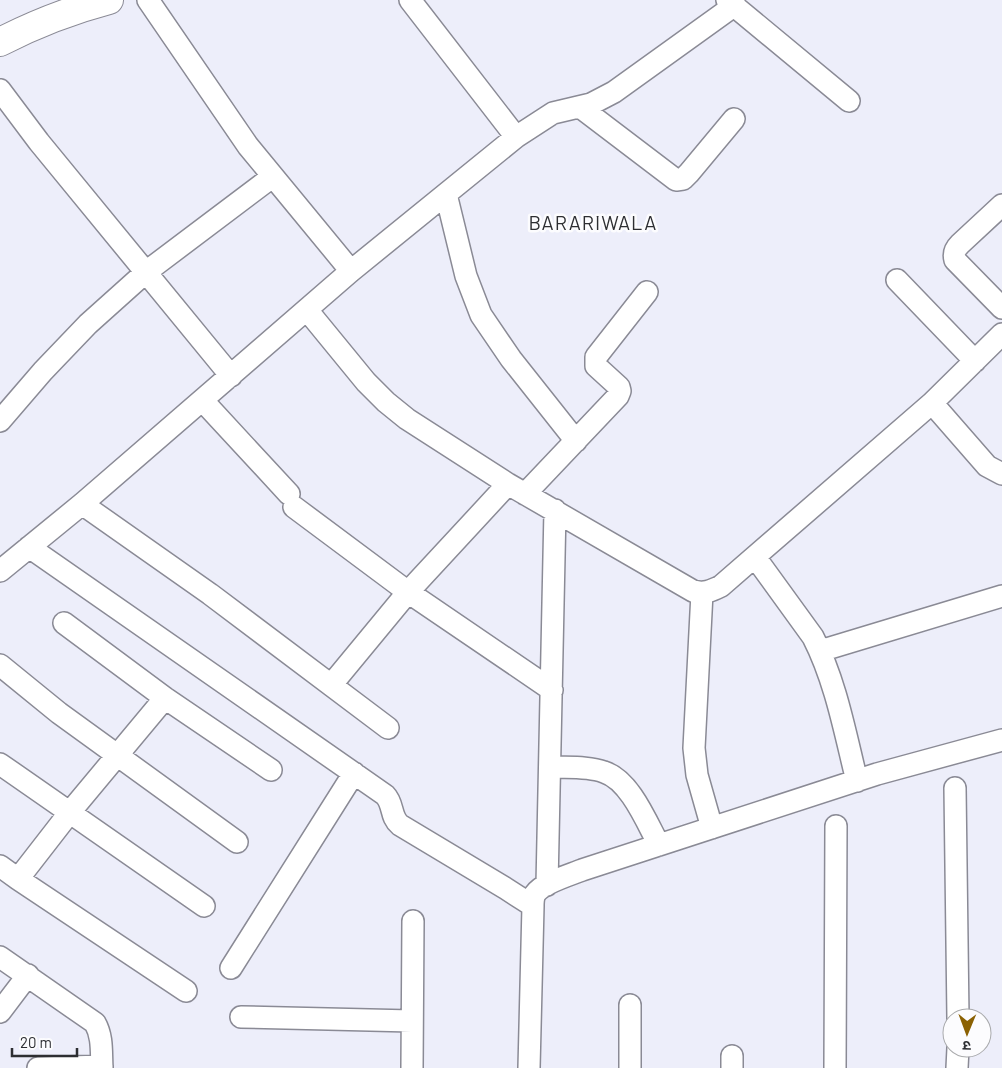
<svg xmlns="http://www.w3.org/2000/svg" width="1002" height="1068" font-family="Barlow,'Noto Sans Devanagari',sans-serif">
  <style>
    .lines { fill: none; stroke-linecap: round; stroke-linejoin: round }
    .street-casing { stroke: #8a8a95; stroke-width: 24 }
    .secondary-casing { stroke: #8a8a95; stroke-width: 30 }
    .street { stroke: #fff; stroke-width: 21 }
    .secondary { stroke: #fff; stroke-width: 28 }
    .labels { text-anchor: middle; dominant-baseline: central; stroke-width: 5; stroke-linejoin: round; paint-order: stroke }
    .quarter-label { font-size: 20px; letter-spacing: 1px; fill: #2d2e32; stroke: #fcfcfe }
  </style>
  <rect width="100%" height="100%" fill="#edeefa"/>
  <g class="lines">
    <!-- street casing -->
    <g class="street-casing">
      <path id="street" d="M148 0 248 146 351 271
        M410 0 516 137
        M727 0 849 101
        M0 90 39 142 231 376
        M580 107 676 180 683 179 689 173 734 119
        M446 194 466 276 481 315 511 359 576 441
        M1002 205 960 244C955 249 953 253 955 260L1002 308
        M897 280 975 361
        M307 310 366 382 386 402 407 419 508 484 693 591C704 594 711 591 721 586L932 403 1002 334
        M203 401 289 494
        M932 403 987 466 1002 474
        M0 421 43 371 88 324 146 272 272 177
        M525 494 618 396 620 391 619 387 596 366V357L647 292
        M82 504 210 594 388 728
        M294 507 408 592 552 690
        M29 547 385 795C394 804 390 817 400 825L505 888 533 906
        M755 557 813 637C836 682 845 733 857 781
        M0 571 82 504 351 271 516 137 553 113 591 104 614 92 735 5
        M702 593 694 748 697 775 712 828
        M64 623 165 698 271 770
        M820 651 1002 596
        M0 665 59 713 237 842
        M332 684 408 592 508 484
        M0 764 204 906
        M550 767C567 768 588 766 604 772 630 780 647 823 659 845
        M955 788 958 1018
        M0 866 18 879 186 991
        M18 879 70 812 165 698
        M547 885 555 510
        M0 957 95 1023C103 1037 101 1053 102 1068
        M231 968 354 773
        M630 1005V1068
        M0 1012 28 975
        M241 1017 412 1021
        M732 1056V1068
        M38 1068 102 1066
        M412 1068 413 921
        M529 1068 533 906C533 902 533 898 535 894 542 883 570 875 582 870L877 774 1002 740
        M835 1068 836 826
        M957 1068 958 1048"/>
    </g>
    <!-- secondary casing -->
    <g class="secondary-casing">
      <path id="secondary" d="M0 42C35 24 71 10 109 0"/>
    </g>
    <!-- street -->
    <use href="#street" class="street"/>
    <!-- secondary -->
    <use href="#secondary" class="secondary"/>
  </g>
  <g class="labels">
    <!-- quarter labels -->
    <g class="quarter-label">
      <text x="593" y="222">BARARIWALA</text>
    </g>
  </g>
  <!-- north arrow -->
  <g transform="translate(967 1033) rotate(181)"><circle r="24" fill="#fcfcfe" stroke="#a9aaac"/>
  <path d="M0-4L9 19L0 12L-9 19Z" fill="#8b6103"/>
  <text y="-8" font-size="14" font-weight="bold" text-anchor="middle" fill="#2d2e32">उ</text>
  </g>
  <!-- scale -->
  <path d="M12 1048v8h65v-8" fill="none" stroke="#2d2e32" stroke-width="2.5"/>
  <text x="20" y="1048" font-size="15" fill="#2d2e32" stroke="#fcfcfe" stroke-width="4" paint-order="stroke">20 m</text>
</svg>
